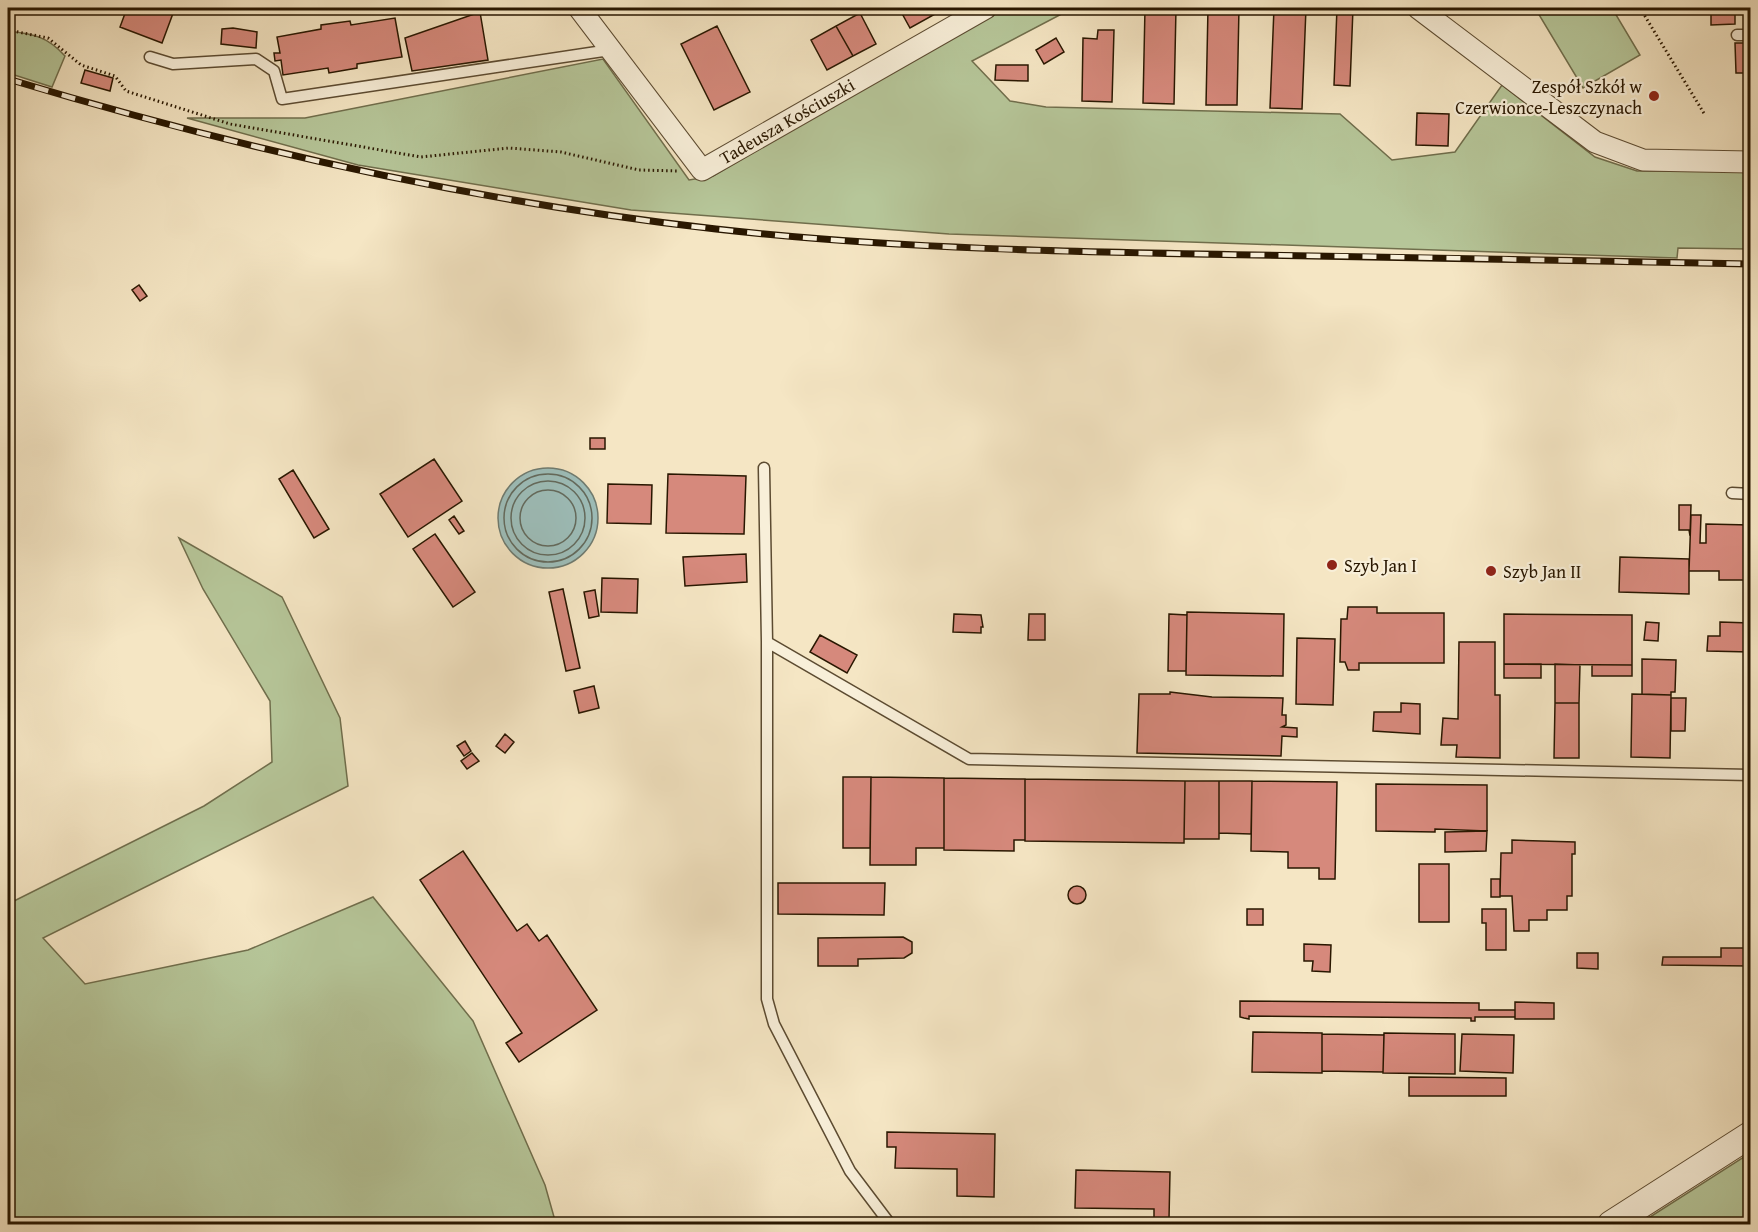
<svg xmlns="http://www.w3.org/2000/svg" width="1758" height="1232" font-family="'Gentium Book Plus',serif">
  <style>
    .green { fill: #b6c699; stroke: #706e4c; stroke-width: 1.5 }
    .water { fill: #9dbeba; stroke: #6f7b70; stroke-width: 1.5 }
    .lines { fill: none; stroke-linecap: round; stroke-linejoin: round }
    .shore { stroke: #636a5d; stroke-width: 1.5 }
    .building { fill: #d6897c; stroke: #291700; stroke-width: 1.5 }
    .service-casing { stroke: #5c4b31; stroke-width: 13 }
    .minor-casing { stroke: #5c4b31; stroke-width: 23 }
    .tertiary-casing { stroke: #5c4b31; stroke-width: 28 }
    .path { stroke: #291700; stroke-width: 3; stroke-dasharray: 1.5 3; stroke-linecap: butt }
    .service { stroke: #f8efd9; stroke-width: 10 }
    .minor { stroke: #f8efd9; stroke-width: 21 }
    .tertiary { stroke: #f8efd9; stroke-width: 26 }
    .rail-casing { stroke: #291700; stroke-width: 7 }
    .rail { stroke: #f8efd9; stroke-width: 4.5; stroke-dasharray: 14; stroke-linecap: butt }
    .poi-dot { fill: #8f2418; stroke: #f8efd9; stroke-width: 2 }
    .labels { text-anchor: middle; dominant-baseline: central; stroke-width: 4.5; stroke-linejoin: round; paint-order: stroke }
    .poi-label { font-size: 18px; fill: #291700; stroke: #f8efd9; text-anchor: start }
    .street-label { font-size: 18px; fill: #291700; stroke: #f8efd9 }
  </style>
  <rect width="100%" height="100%" fill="#f5e6c4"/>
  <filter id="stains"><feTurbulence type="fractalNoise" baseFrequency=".00333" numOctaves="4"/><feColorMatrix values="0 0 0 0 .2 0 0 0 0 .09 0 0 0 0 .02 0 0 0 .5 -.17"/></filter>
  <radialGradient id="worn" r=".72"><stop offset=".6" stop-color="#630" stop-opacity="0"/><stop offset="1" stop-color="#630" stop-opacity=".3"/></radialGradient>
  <!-- green -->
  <path class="green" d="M1001 8H1073L972 61 1010 101 1046 107 1340 114 1392 160 1455 152 1502 85 1595 157 1637 171H1750V249L1678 248 1677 258 949 234 631 210 358 165 187 118H305L603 59 689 180 713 176Z
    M1535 8H1612L1640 55 1583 88Z
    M8 31C33 34 47 36 65 56L52 87 8 73Z
    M179 538 282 597 340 718 348 786 43 938 85 984 248 950 373 897 473 1021 545 1185 556 1224H8V904L204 806 272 762 270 701 203 589Z
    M1750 1153V1224H1639Z"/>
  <!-- water -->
  <path class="water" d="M498 518a50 50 0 1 1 100 0a50 50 0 1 1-100 0Z"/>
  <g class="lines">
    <!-- shore -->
    <path class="shore" d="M504 518a44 44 0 1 1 88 0a44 44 0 1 1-88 0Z
      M511 518a37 37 0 1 1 74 0a37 37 0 1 1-74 0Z
      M520 518a28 28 0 1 1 56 0a28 28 0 1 1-56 0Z"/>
  </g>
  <!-- building -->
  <path class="building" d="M127 8H175L162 43 120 27Z
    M899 8H934L937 13 910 28Z
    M1145 8H1176L1174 104 1143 103Z
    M1208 8H1239L1237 105H1206Z
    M1274 8H1306L1302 109 1270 108Z
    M1337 8H1353L1350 86 1334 85Z
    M1711 8H1735V24L1711 25Z
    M480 12 488 60 412 71 405 38Z
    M860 13 876 44 853 56 836 26Z
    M395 18 402 57 357 64V68L329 73 328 68 283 75 281 60 275 61 274 53H280L277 37 321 29V25L350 21 351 25Z
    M717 26 750 92 714 110 681 44Z
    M836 26 853 56 827 70 811 40Z
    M233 28 257 32 256 48 221 44 222 29Z
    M1098 30H1114L1112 102 1082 101 1083 38 1097 39Z
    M1056 38 1064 52 1044 64 1036 50Z
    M1735 43H1750V73H1736Z
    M996 65H1028V81L995 80Z
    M85 70 113 78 110 91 81 83Z
    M1417 113 1449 114 1448 146 1416 145Z
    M139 285 147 296 140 301 132 290Z
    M590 438H605V449H590Z
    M434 459 462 501 408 537 380 494Z
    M293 470 329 529 314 538 279 479Z
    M668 474 746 476 744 534 666 533Z
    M608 484 652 485 651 524 607 523Z
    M1679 505H1691L1690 536 1689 530H1679Z
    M1691 515H1701L1700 543H1706V524L1750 525V580H1719V571H1689Z
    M454 516 464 531 459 534 449 520Z
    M435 534 475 592 453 607 413 549Z
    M746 554 747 582 685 586 683 557Z
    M1620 557 1689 559V594L1619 592Z
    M602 578 638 579 637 613 601 612Z
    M563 589 580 668 566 671 549 592Z
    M595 590 599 616 589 618 584 592Z
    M1348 607H1377V613H1444V663H1359V670H1348L1345 662H1340L1341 619H1347Z
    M1187 612 1284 614 1283 676 1186 675Z
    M954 614 981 615 983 627H981V633L953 632Z
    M1029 614H1045V640H1028Z
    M1169 614 1187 615 1186 671H1168Z
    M1504 614 1632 615V665L1504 664Z
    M1646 622 1659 623 1658 641 1644 640Z
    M1720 622 1750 623V652L1707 651 1708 636H1720Z
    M820 635 857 655 847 673 810 652Z
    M1297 638 1335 639 1333 705 1296 704Z
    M1459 642H1495V695H1500V758L1456 757 1457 745H1441L1443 718 1458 719Z
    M1642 659 1676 660 1675 692H1671V695L1642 694Z
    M1504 664H1541V678H1504Z
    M1555 664 1580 665 1579 703H1555Z
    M1592 665H1632V676H1592Z
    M594 686 599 708 579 713 574 691Z
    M1170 692 1212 697 1283 698 1282 715H1286V725L1282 727 1297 728V737L1282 736 1281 756 1137 753 1139 694H1170Z
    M1632 694 1671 695 1670 758 1631 757Z
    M1671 698H1686L1685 731H1671Z
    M1401 703 1420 704V734L1373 731 1374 712H1401Z
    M1555 703H1579V758H1554Z
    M505 734 514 742 505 753 496 746Z
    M465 741 471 751 464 756 457 746Z
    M472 753 479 761 467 769 461 761Z
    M843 777H871L870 848H843Z
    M871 777 944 778V848H916V865H870Z
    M944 778 1025 779V840H1014V851L944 850Z
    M1025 779 1185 781 1184 843 1025 841Z
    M1185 781H1219V839H1184Z
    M1219 781H1252L1251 834 1219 833Z
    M1252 781 1337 782 1335 879H1319V868H1288V852L1251 851Z
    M1376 784 1487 785V831L1435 829V832L1376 831Z
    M1487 831 1486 851 1445 852V832Z
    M1512 840 1575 842V854H1572V896H1567V910H1547V920H1529V931H1514L1512 896H1500L1501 853H1512Z
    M463 851 517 931 527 924 539 941 547 935 597 1010 519 1062 506 1043 522 1033 420 880Z
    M1419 864H1449V922H1419Z
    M1491 879H1500V897H1491Z
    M778 883H885L884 915 778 914Z
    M1068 895a9 9 0 1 1 18 0a9 9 0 1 1-18 0Z
    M1247 909H1263V925H1247Z
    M1482 909H1506V950H1486V923H1482Z
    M903 937 912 942V953L904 958 858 959V966H818V938Z
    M1304 944 1331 945 1330 972 1312 971 1313 961H1304Z
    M1721 948H1750V966L1662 965 1663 957H1721Z
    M1577 953H1598V969L1577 968Z
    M1240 1001 1479 1003V1010H1515V1017H1475V1021H1471V1018L1249 1016V1019L1244 1018 1240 1017Z
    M1515 1002 1554 1003V1019H1515Z
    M1253 1032 1322 1033V1073L1252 1072Z
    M1384 1033 1455 1034V1074L1383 1073Z
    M1322 1034 1384 1035 1383 1072 1322 1071Z
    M1462 1034 1514 1035 1513 1073 1460 1071Z
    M1409 1077 1506 1078V1096H1409Z
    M887 1132 995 1134 994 1197 957 1196V1169L895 1168 896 1147H887Z
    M1076 1170 1170 1172 1169 1219H1154V1209L1075 1208Z"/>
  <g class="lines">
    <!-- service casing -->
    <g class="service-casing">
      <path id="service" d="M1737 35H1750
        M150 57 173 64 256 59 274 71 282 99 610 50
        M764 468 767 642 969 759 1750 775
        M1732 493 1750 494
        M767 642V999L774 1024 850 1171 890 1224"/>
    </g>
    <!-- minor casing -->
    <g class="minor-casing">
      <path id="minor" d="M579 8 702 170 986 8
        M1418 8 1595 142 1643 160 1750 162"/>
    </g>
    <!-- tertiary casing -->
    <g class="tertiary-casing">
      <path id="tertiary" d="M1611 1224 1750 1135"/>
    </g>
    <!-- path -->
    <path class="path" d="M1640 8 1705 115
      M8 30 48 38 81 65 115 76 126 91 230 124 421 157 509 148 561 152 639 170 679 171"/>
    <!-- service -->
    <use href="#service" class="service"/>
    <!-- minor -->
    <use href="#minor" class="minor"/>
    <!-- tertiary -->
    <use href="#tertiary" class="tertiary"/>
    <!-- rail casing -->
    <g class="rail-casing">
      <path id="rail" d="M8 79C240 149 475 202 716 229 895 249 1075 252 1255 255 1420 257 1585 261 1750 264"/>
    </g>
    <!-- rail -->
    <use href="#rail" class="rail"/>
  </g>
  <!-- markers -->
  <g class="poi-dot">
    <circle cx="1654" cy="96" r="6"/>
    <circle cx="1332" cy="565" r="6"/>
    <circle cx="1491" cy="571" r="6"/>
  </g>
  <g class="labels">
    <!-- poi labels -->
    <g class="poi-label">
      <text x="1642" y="86" text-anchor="end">Zespół Szkół w<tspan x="1642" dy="21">Czerwionce-Leszczynach</tspan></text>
      <text x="1344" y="565">Szyb Jan I</text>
      <text x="1503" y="571">Szyb Jan II</text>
    </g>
    <!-- street labels -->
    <g class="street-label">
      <text transform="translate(787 121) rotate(-30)">Tadeusza Kościuszki</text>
    </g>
  </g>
  <!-- margin -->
  <rect width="1758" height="1232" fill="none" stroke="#f5e6c4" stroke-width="30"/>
  <rect x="9" y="9" width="1740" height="1214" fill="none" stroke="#291700" stroke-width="3"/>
  <rect x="15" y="15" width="1728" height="1202" fill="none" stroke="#291700" stroke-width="1.5"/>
  <rect width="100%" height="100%" filter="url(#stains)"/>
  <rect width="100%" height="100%" fill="url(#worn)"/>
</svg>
